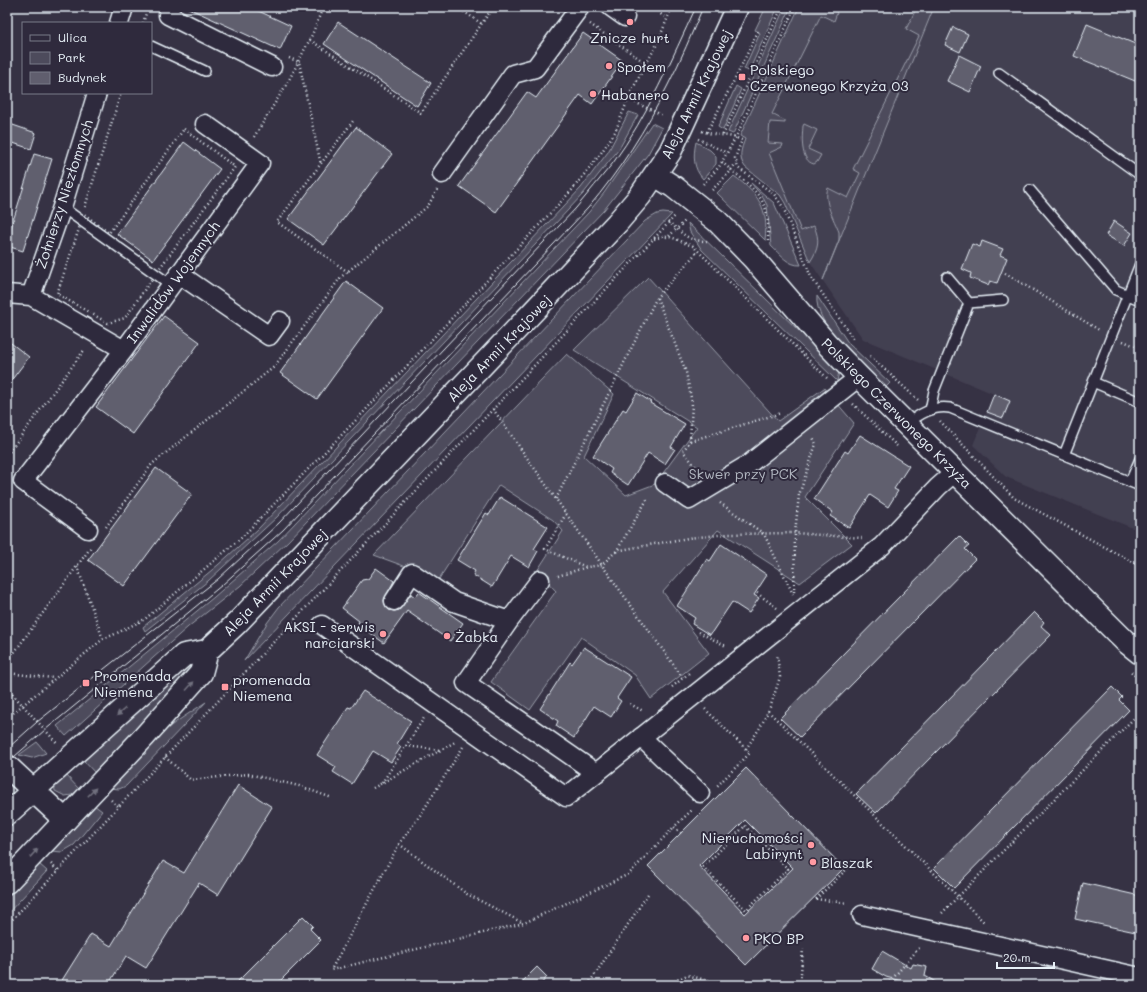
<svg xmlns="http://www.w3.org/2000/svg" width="1147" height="992" font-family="Mali,sans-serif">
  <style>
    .built { fill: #433f51 }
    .green { fill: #4d4b5c; stroke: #9a9eaa }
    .building { fill: #605e6e; stroke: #e8f1f8; fill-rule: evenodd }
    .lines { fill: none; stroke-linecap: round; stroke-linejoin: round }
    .service-casing { stroke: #e8f1f8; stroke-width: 12 }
    .minor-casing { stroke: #e8f1f8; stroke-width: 21 }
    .tertiary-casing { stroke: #e8f1f8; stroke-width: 25 }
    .secondary-casing { stroke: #e8f1f8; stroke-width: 25 }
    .path { stroke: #e8f1f8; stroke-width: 2.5; stroke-dasharray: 1 3; stroke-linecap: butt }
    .service { stroke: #2f2a3d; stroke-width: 9 }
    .minor { stroke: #2f2a3d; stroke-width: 18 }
    .tertiary { stroke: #2f2a3d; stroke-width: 22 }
    .secondary { stroke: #2f2a3d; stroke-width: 22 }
    .tram { stroke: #e8f1f8; stroke-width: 1 }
    .oneway { fill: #70707e }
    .poi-dot { fill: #ff9aa2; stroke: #2f2a3d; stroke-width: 1.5 }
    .labels { text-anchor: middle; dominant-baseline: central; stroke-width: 4; stroke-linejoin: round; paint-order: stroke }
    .poi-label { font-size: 14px; fill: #e8f1f8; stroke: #2f2a3d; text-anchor: start }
    .street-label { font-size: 14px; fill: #e8f1f8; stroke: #2f2a3d }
    .park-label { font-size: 14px; fill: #b2b7c1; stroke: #2f2a3d }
  </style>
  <rect width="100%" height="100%" fill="#363244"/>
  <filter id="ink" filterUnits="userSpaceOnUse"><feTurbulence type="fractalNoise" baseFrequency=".025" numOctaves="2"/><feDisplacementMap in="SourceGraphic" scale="8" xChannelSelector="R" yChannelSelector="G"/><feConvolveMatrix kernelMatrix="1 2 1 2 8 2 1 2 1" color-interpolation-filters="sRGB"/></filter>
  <g filter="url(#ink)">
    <!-- built -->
    <path class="built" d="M799 7H1140V531L1006 477 973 445 994 394 863 339 810 262 785 203 780 195 745 167 740 161 741 149 745 139 740 136Z"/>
    <!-- green -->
    <path class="green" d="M766 7H778L749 71 744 69 760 33 755 30Z
      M785 7H791L733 134 728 132Z
      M799 7H832L837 13 834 21 821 15 772 114 785 121V123L770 122 768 143 783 144 782 147 769 153 801 231 814 226C820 240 819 248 810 262L785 203 780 195 745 167C738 157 741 150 745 139L740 136Z
      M917 7H934L823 280 839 240V232C834 219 823 202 828 188L848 198 860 173 853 169 919 36 906 29Z
      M736 86 741 89 723 130 718 127Z
      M629 112 638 115 619 149 583 194 554 225 277 517 208 581 145 631 143 627 218 565 258 529 320 464 581 188 608 152Z
      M652 123 662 128 648 154 604 210 288 541 240 586 188 627 153 658 66 736 57 726 214 597 278 541 589 212 604 193Z
      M804 124 817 130 808 149 821 155 817 162 814 164C800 161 802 137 803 126Z
      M696 142 710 150 716 156V164L703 179C693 168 693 156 696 142Z
      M734 176C758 194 769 208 765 240L717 193Z
      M751 183 774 203 801 265C788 266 780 254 771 246L767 205 762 196Z
      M663 213 672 214 244 661 267 623 279 607 645 221 657 214Z
      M688 223 838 369 839 372 837 381 702 250 690 232Z
      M648 277 778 421 824 388 854 423 805 497 852 544 800 583 718 530 663 592 709 653 651 699 635 675 581 637 530 710 491 682 556 591 537 571 563 531 553 520 499 485 439 579 374 555 567 354 614 394 584 456 626 495 655 484 697 427 574 350Z
      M817 296 849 344 890 383 885 388C866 369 813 325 817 296Z
      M190 661 195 665 95 773 83 760Z
      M206 702 126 786 119 789 109 788 159 735 176 722Z
      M37 742 46 753 32 758 19 755Z
      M66 775 79 789 72 795 65 796 55 791C53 783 61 779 66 775Z
      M94 805 102 811 74 845 62 852 51 851Z
      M39 864 47 871 7 914V898Z"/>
    <!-- building -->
    <path class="building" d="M186 7H250L291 26 280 50Z
      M338 22 431 83 417 106 324 44Z
      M1087 24 1140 46V83L1074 56Z
      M953 27 968 34 960 52 945 45Z
      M583 33 623 61 592 104 580 95 496 212 459 186 527 92 536 98Z
      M959 55 981 66 970 92 947 81Z
      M7 123 36 133 31 149 7 141Z
      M356 127 392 154 324 245 288 219Z
      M184 142 220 169 153 260 117 234Z
      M34 154 52 159 23 251 7 246V240Z
      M1114 221 1132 233 1124 246 1106 235Z
      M982 241 1003 249 1000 255 1007 258 997 283 990 281 988 285 970 278 971 273 962 269 972 244 980 247Z
      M346 281 383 308 317 399 280 373Z
      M164 316 200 342 133 434 96 407Z
      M7 340 29 357 7 386Z
      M637 393 651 402 650 403 685 424 671 447 675 449 665 464 648 453 628 485 610 473 612 469 593 456 623 409 626 411Z
      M994 394 1010 401 1003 418 987 412Z
      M860 435 909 466 894 489 898 491 888 507 870 495 849 528 830 516 833 512 814 499 845 451 848 453Z
      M156 468 192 494 124 586 88 560Z
      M500 497 548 527 534 549 538 551 529 567 511 556 492 587 473 575 475 571 457 560 486 513 489 515Z
      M959 536 969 546 965 549 975 559 800 737 780 718Z
      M721 544 767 575 754 595 759 598 749 613 732 602 710 635 692 624 695 618 677 606 707 559 710 561Z
      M376 568 394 581 384 600 385 605 389 610 394 611 399 610 411 594 415 597 419 592 463 623 450 641 407 611 384 643 358 624 359 621 342 608 362 580 368 579Z
      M1034 612 1044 622 1041 626 1051 635 876 813 856 794Z
      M584 647 631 677 617 698 621 701 611 717 594 706 574 738 556 726 558 721 540 709 570 662 572 664Z
      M1112 687 1122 697 1119 700 1129 710 954 888 934 868Z
      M363 691 411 721 397 744 401 747 391 762 373 751 352 784 333 772 336 767 317 755 348 707 351 708Z
      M746 768 844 868 746 965 648 866ZM745 820 793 868 745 914 699 866Z
      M238 785 272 807 218 895 199 883 146 968 126 956 108 985H59L91 934 111 946 163 861 184 873Z
      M1083 883 1140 896V933L1075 919Z
      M303 916 313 926 310 929 321 940 276 985H234Z
      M882 951 911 968 913 964 927 967 925 976 941 985H915L886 977 872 969Z
      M537 967 547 977 540 985H519Z"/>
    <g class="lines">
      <!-- service casing -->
      <g class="service-casing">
        <path id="service" d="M151 46 205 71
          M999 73 1140 175
          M1030 190 1116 290 1140 300
          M62 207 171 285
          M969 303 1003 300
          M1093 382 1140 402
          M930 410 934 391 969 303 947 277
          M907 425C918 414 935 405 950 408L1140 486
          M1064 455 1140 264
          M1130 482 1140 459"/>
      </g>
      <!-- minor casing -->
      <g class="minor-casing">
        <path id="minor" d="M170 7 168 15 272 67
          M611 7 625 17
          M119 23 124 7
          M442 174 513 74 535 68 580 7
          M179 274 269 336 280 321
          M7 294 31 296 124 350 260 163 205 124
          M31 296 62 207 97 93
          M665 483 689 500 749 464 859 377
          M88 529 23 481 124 350
          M540 580 509 621 466 683 596 773
          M394 601 412 573 454 602 509 621
          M322 625 566 797 882 546 938 487 955 472
          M641 737 700 793
          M862 915 1140 977"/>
      </g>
      <!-- tertiary casing -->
      <g class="tertiary-casing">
        <path id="tertiary" d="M655 175 674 187 717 221 754 259 826 343 859 377 1125 641 1140 653
          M7 766 65 820"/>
      </g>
      <!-- secondary casing -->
      <g class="secondary-casing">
        <path id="secondary" d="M7 814 184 655 207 651
          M7 882 144 737 201 673 207 651 237 623 512 334 617 223 640 196 670 152 737 7"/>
      </g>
      <!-- path -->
      <path class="path" d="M457 7 482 24
        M651 7 666 18
        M143 23 148 7
        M590 24 647 64
        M310 40 421 113 493 7
        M289 58 299 62 321 165
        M628 99 664 116
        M184 129 235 167 156 273 125 318 108 323 57 294 84 214 109 233Z
        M702 131C715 136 729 134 742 140L735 158 738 168 774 194 783 207 811 277 854 340
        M707 132 738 73 758 31
        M723 135 782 7
        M254 137 288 82 312 35 323 7
        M698 139 727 153
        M722 162C738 177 764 192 767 215 769 224 768 234 768 243
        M703 184 719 167 736 137 795 7
        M712 190 729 173 736 163
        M85 207 121 93
        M668 222C684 233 685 241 707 241
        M669 236 685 221
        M654 239C673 233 676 241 693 246L828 379
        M348 272 277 222 353 121
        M1005 273 1099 330
        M657 298 686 372 692 403 690 441 683 451 700 472
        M1123 341 1140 348
        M870 356 918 400
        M853 404 897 446
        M493 409 602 565 683 678 689 673
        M940 421 1014 498 1140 566
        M690 441 781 413
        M7 455 85 349
        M556 499 657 297 698 251
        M720 503 764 534 793 594
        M566 514 545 549 586 567
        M106 527 152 464 274 367 341 277 428 206 437 190
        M616 552 648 498
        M77 566 103 639
        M558 576 587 567 602 565 615 552 621 550 688 538 729 534 795 533 862 538
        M794 592 795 533 799 495 816 444 813 437
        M757 593 777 608
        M699 632 726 646
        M7 666 8 661 91 547
        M1131 672 1140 680
        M7 673 53 678
        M672 687 683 678
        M7 688 57 743
        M630 704 643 711
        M705 709 750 753 716 787
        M768 711 984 922
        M7 718 103 639 113 635 145 619 241 538 360 416 572 190 601 153 615 132 631 92 657 44 672 7
        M406 746 440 750
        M463 747 421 814 399 844 331 970 524 923 629 874 674 827
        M746 749 761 726 771 705 780 677 777 655
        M165 757 191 780 248 774 299 786 332 798
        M382 783 424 718
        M373 788 455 742
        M111 800 118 806
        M745 826 788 869 746 910 703 867Z
        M681 833 674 827 692 810
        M399 844 467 894 523 923
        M51 864 58 871
        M816 899 847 903
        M816 899 852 864
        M942 913 1140 712
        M7 925 676 215
        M588 985 648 894
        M667 985 687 975 725 985
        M800 985 803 949
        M887 985 919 948"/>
      <!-- service -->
      <use href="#service" class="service"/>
      <!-- minor -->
      <use href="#minor" class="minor"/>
      <!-- tertiary -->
      <use href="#tertiary" class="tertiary"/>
      <!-- secondary -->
      <use href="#secondary" class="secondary"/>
      <!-- tram -->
      <path class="tram" d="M7 749 37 722 218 579 279 523 576 208C588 193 601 178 613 163 648 115 671 60 696 7
        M7 763 45 730 222 585 283 530 588 208C620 170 646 129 668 85 681 60 692 33 703 7"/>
    </g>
    <!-- one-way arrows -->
    <defs><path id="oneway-solid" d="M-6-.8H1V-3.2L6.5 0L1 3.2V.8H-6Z"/></defs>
    <g class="oneway">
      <use href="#oneway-solid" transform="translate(190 686) rotate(-48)"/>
      <use href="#oneway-solid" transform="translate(121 712) rotate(138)"/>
      <use href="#oneway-solid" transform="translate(92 792) rotate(-46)"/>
      <use href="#oneway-solid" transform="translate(34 853) rotate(-47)"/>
    </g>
  </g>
  <!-- markers -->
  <g class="poi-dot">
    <circle cx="630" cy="22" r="4"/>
    <circle cx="609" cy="66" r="4"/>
    <rect x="738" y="73" width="8" height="8" rx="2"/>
    <circle cx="593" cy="94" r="4"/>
    <circle cx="383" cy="634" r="4"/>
    <circle cx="447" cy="636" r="4"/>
    <rect x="82" y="679" width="8" height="8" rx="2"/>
    <rect x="221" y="683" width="8" height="8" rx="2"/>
    <circle cx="811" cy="845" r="4"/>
    <circle cx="813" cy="862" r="4"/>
    <circle cx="746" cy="938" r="4"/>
  </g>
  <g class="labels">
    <!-- poi labels -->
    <g class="poi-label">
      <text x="630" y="37" text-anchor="middle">Znicze hurt</text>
      <text x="617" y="66">Społem</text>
      <text x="750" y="69">Polskiego<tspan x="750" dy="16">Czerwonego Krzyża 03</tspan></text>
      <text x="601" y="94">Habanero</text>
      <text x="375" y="626" text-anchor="end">AKSI - serwis<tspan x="375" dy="16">narciarski</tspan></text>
      <text x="455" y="636">Żabka</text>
      <text x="94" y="675">Promenada<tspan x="94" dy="16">Niemena</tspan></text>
      <text x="233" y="679">promenada<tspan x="233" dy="16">Niemena</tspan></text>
      <text x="803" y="837" text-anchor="end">Nieruchomości<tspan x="803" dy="16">Labirynt</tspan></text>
      <text x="821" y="862">Blaszak</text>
      <text x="754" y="938">PKO BP</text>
    </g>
    <!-- street labels -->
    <g class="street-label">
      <text transform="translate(696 94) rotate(-64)">Aleja Armii Krajowej</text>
      <text transform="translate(64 194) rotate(-72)">Żołnierzy Niezłomnych</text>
      <text transform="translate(173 282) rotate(-54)">Inwalidów Wojennych</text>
      <text transform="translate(499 348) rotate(-46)">Aleja Armii Krajowej</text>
      <text transform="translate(897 413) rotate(45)">Polskiego Czerwonego Krzyża</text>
      <text transform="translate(275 582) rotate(-46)">Aleja Armii Krajowej</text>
    </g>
    <!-- park labels -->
    <g class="park-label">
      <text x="743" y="473">Skwer przy PCK</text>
    </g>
  </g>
  <!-- margin -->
  <rect width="1147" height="992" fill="none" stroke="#2f2a3d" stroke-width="24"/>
  <rect x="12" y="12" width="1123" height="968" fill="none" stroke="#e8f1f8" stroke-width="1.5" filter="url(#ink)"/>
  <!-- legend -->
  <rect x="22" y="22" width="130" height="72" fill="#2f2a3d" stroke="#797a88"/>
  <rect x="30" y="35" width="20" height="6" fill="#2f2a3d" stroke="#797a88"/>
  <text x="58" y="42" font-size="12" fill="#e8f1f8">Ulica</text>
  <rect x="30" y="52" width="20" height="12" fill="#4d4b5c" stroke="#797a88"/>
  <text x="58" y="62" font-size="12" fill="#e8f1f8">Park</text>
  <rect x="30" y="72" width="20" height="12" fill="#605e6e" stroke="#797a88"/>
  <text x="58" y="82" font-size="12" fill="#e8f1f8">Budynek</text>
  <!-- scale -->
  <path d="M997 962v6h57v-6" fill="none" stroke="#e8f1f8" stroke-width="2"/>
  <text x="1003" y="962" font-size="12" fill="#e8f1f8" stroke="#2f2a3d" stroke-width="3" paint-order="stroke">20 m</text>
</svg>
